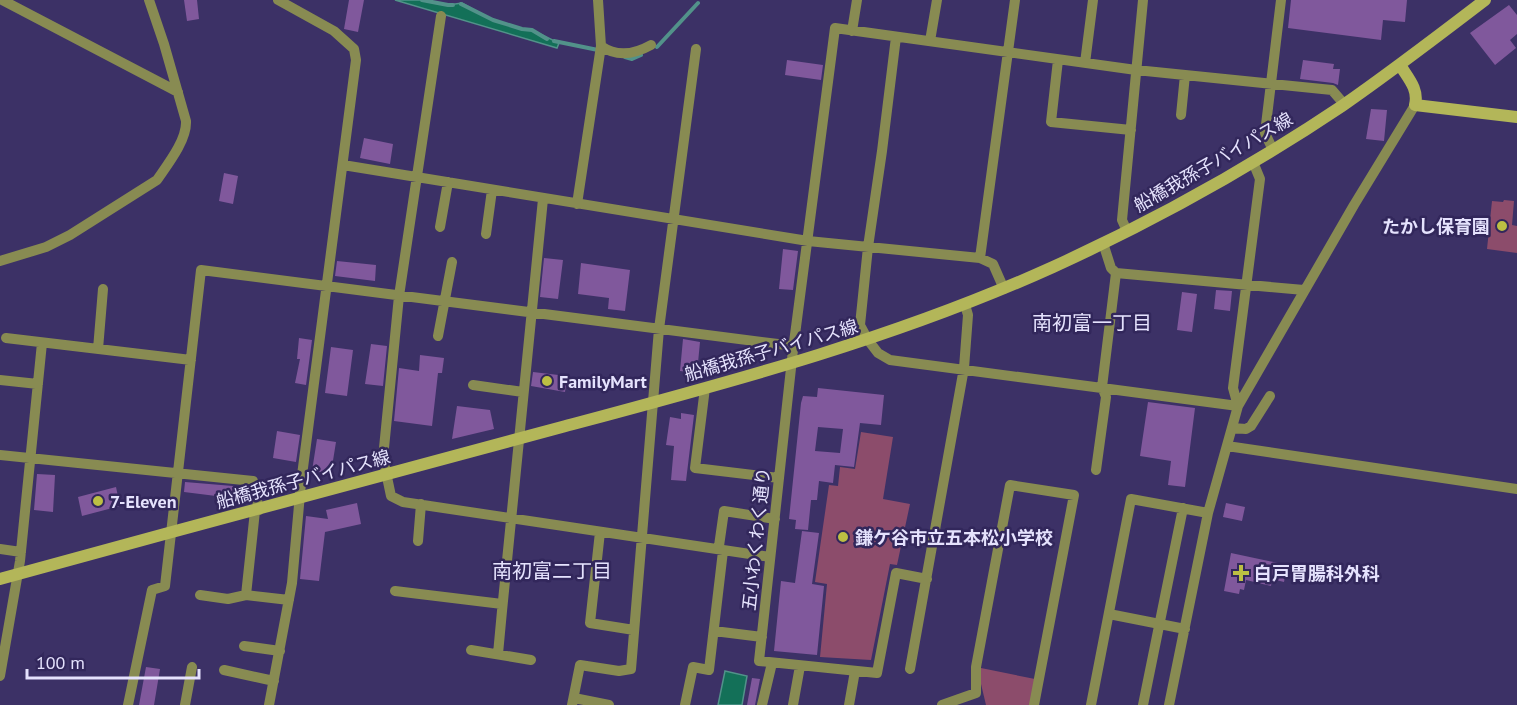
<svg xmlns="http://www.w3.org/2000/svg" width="1517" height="705" font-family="'PT Sans','Noto Sans JP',sans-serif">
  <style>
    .green { fill: #8c4c6b }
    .water { fill: #137058; stroke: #52928a; stroke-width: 1.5 }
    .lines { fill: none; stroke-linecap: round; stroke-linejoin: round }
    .stream { stroke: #52928a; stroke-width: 4 }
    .building { fill: #80589c; fill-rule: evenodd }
    .street { stroke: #888b52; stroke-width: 10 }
    .secondary { stroke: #b3b659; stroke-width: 12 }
    .poi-dot { fill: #bcbf43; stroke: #32275b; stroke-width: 2 }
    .labels { text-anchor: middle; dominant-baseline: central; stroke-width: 5; stroke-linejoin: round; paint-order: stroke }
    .street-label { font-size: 18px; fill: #e5e2fd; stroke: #32275b }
    .poi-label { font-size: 18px; font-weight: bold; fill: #e5e2fd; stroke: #32275b; text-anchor: start }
    .neighbourhood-label { font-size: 20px; fill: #e5e2fd; stroke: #32275b }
  </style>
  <rect width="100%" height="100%" fill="#3c3166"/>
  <!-- green -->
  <path class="green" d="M1504 200 1514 201 1512 225 1517 226V253L1487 249 1492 201 1503 202Z
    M861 432 893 437 883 499 910 504 897 565 890 564 871 660 820 657 827 584 815 582 829 485 838 486 840 467 855 469Z
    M981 668 1035 679 1030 705H986L981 684Z"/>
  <!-- water -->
  <path class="water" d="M395 0H422L448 5 462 3 493 20 522 29 532 30 559 43 557 48Z
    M725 671 747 676 742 705H718Z"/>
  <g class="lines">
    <!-- stream -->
    <path class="stream" d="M422 0 448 5H453
      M461 4 493 20 522 29 532 30 547 39
      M554 41 598 50
      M657 47 698 3
      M625 57 632 59 641 55"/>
  </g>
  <!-- building -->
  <path class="building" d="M184 0H197L199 19 187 21Z
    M349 0H364L358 32 344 29Z
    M1291 0H1407L1405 22 1383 20 1381 40 1288 28Z
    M1509 5 1517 15V34L1510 40 1516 48 1495 65 1470 33Z
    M787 60 823 65 821 80 785 75Z
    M1303 60 1334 64 1333 69H1340L1338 85 1333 83 1300 79Z
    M1371 109 1387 110 1384 141 1366 139Z
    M364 138 393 144 390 164 360 158Z
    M224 173 238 176 233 204 219 201Z
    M783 249 798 251 793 290 779 289Z
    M544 258 563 260 558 299 540 297Z
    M337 261 376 265 375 281 335 276Z
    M581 263 630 270 625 311 608 309 609 298 578 294Z
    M1216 290 1232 291 1230 311 1214 309Z
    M1182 292 1197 294 1192 332 1177 330Z
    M299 338 312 340 306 385 295 383 300 359H297Z
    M683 339 700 342 697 373 680 371Z
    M371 344 387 346 383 386 365 384Z
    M331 347 353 350 347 396 325 393Z
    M420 355 444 358 442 373H438L432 426 394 421 399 368 419 371Z
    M533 372 567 376 565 392 531 386Z
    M818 388 884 395 881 425 860 423 854 467 835 465 833 483 819 481 817 500H811L808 530 795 529 796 520 789 519 801 403 803 396 817 397ZM818 427 843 429 840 453 815 451Z
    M1148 402 1195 408 1185 487 1168 485 1171 461 1140 456Z
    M457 406 490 410 494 429 452 439Z
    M681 413 694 415 686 481 671 480 674 446 666 445 670 417 681 419Z
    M277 431 300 435 296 462 273 458Z
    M317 439 336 442 331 473 312 471Z
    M37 474 55 475 53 512 34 510Z
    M185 482 233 486 232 498 184 492Z
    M116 487 120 506 82 516 78 497Z
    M357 503 361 524 325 532 319 581 300 579 306 516 328 519 326 510Z
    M1226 503 1245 507 1242 521 1223 517Z
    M802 531 819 533 812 584 824 586 817 655 774 651 781 581 795 583Z
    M1231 553 1287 565 1284 582 1272 579 1271 586 1246 580 1244 590 1240 589 1239 594 1224 591Z
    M146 667 160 669 154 705H139Z
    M752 678 760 679 755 705H747Z"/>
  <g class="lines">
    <!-- street -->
    <path class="street" d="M2 0 178 92
      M441 16 399 296 383 458 391 496 403 502 770 557
      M852 31 857 0
      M896 37 882 151 868 247 860 325 868 340 878 353 890 360 1238 406 1233 388 1260 179 1253 162
      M930 41 937 0
      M601 46C618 58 635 54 651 45
      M1058 60 1051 122 1131 130
      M1085 63 1093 0
      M1181 115 1185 75
      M1273 150 1265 133 1281 0
      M343 165 808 241 980 258 993 264 1004 289
      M577 204 601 46 598 0
      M440 227 448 182
      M1127 231 1122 220 1143 0
      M486 234 492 190
      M980 258 1015 0
      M0 261 46 247 70 235 157 180C168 164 187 140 186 121L164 44 149 0
      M1116 273 1304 290
      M438 336 452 262
      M6 338 191 360
      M98 349 103 289
      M0 380 38 384
      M473 385 523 392
      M705 388 695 468 779 478
      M1232 428 1246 429 1251 426 1270 396
      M1227 446 1517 489
      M0 455 253 481 259 510
      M1096 470 1106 397 1102 387 1116 273 1111 268 1103 243
      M600 532 590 623 634 630
      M418 541 421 504
      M0 549 21 552
      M927 579 896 573 877 673 759 661 793 350 835 28 1136 70 1332 90 1344 104
      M395 591 502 604
      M200 595 228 599 246 595 255 511
      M246 595 289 600
      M1109 614 1185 629
      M714 631 762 637
      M244 646 280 651
      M471 650 531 660
      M498 654C512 502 527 350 543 199
      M910 669 964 368 968 315 965 305
      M224 670 274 681
      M0 676 20 561 42 343
      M574 698 609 705
      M128 705 152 590 165 586 201 270 786 345
      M185 705 192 667
      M269 705 292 583 301 483 356 60 354 49 334 31 278 0
      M572 705 580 665 619 671 631 669 659 329 696 49
      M685 705 693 667 709 670 723 551 719 546 724 511 775 519
      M762 705 772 663
      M793 705 800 666
      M849 705 855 671
      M942 705 976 693V667L1010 485 1074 495 1034 705
      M1091 705 1131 499 1208 513
      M1143 705 1183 508
      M1169 705 1208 513 1238 406 1354 205 1415 105"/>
    <!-- secondary -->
    <path class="secondary" d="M1400 65C1408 78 1419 89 1415 105L1517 117
      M0 579C187 527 375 478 562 427 730 382 894 339 1053 267 1154 221 1251 167 1342 106 1391 72 1438 36 1485 0"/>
  </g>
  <!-- markers -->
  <g class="poi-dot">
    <circle cx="1502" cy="226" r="6"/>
    <circle cx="547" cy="381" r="6"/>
    <circle cx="98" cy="501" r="6"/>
    <circle cx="843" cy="537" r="6"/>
    <path d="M1238 564h6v6h6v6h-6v6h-6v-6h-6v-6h6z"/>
  </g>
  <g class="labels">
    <!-- street labels -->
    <g class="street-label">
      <text transform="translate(1213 162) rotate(-30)">船橋我孫子バイパス線</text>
      <text transform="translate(771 350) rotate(-16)">船橋我孫子バイパス線</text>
      <text transform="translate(303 479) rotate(-15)">船橋我孫子バイパス線</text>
      <text transform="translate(756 539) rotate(-84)">五小わくわく通り</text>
    </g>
    <!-- poi labels -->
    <g class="poi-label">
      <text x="1490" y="226" text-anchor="end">たかし保育園</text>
      <text x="559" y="381">FamilyMart</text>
      <text x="110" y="501">7-Eleven</text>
      <text x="855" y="537">鎌ケ谷市立五本松小学校</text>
      <text x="1254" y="573">白戸胃腸科外科</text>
    </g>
    <!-- neighbourhood labels -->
    <g class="neighbourhood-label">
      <text x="1092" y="323">南初富一丁目</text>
      <text x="552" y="571">南初富二丁目</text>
    </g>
  </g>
  <!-- scale -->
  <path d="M27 669v9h172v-9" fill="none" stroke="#e5e2fd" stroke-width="3"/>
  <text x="36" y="669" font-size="18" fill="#e5e2fd" stroke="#32275b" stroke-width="4.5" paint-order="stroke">100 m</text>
</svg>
